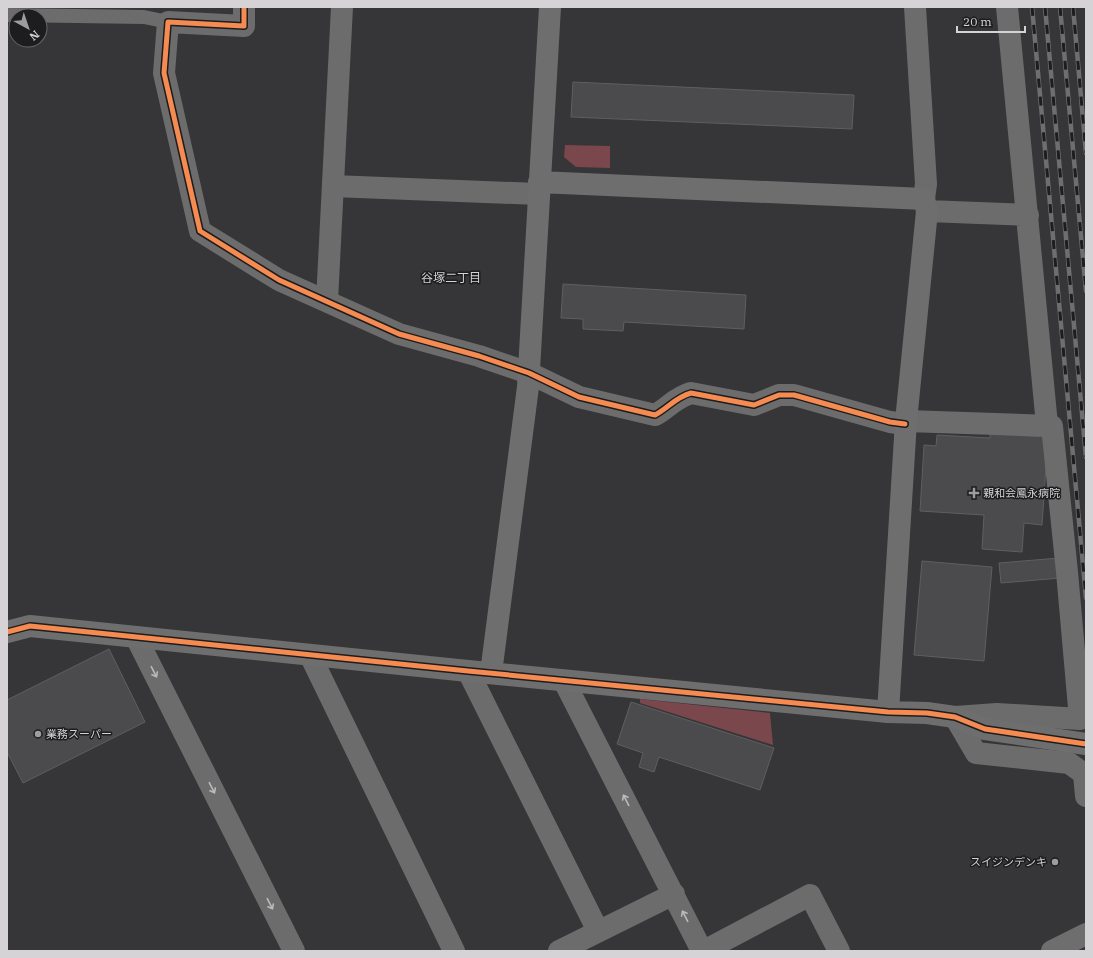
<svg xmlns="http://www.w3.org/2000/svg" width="1093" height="958" font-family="'IBM Plex Serif','Noto Sans JP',serif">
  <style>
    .green { fill: #79474c }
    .building { fill: #4b4a4c; stroke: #5f5e60 }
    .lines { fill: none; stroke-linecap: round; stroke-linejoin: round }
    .lane { stroke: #6c6c6d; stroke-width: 14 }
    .street { stroke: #6c6c6d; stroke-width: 22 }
    .secondary { stroke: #6f6e6e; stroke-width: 22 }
    .rail-casing { stroke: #6f6e6f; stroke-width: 4.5 }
    .rail { stroke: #1d1c1e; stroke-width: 3; stroke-dasharray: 9; stroke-linecap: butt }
    .cycleway-casing { stroke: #1d1c1e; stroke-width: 8 }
    .cycleway { stroke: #f68b52; stroke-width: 5 }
    .oneway { stroke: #bbb9bc }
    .poi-dot { fill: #9d9c9e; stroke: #1d1c1e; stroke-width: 1.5 }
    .labels { text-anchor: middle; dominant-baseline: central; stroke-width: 3; stroke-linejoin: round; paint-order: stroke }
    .poi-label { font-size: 11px; fill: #d5d3d6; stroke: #1d1c1e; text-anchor: start }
    .neighbourhood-label { font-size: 12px; fill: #d5d3d6; stroke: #1d1c1e }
  </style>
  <rect width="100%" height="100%" fill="#363537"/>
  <!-- green -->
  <path class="green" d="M565 145 610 146V168L576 167 564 157Z
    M640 699 770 713 773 745 640 703Z"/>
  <!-- building -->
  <path class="building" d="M573 82 854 95 852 129 571 117Z
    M563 284 746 295 744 329 624 322 623 331 583 329V319L561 318Z
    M990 434 1048 437 1042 525 1024 523 1022 552 982 549 984 515 920 511 924 445 936 446 937 435 990 438Z
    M1059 558 1061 578 1001 583 999 563Z
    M922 561 992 567 984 661 914 655Z
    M109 649 145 722 23 783 7 752V700Z
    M631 702 774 748 760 790 659 757 654 772 639 767 643 753 617 744Z"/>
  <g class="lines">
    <!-- lane -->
    <path class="lane" d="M7 15 144 17 168 22"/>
    <!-- street -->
    <path class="street" d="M244 7V26L168 22 164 73 200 231 279 280 399 334 479 356 529 373 579 397 655 415C668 408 676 397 691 393L754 405 779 395H794L890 422 905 424
      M915 7 926 184 924 199
      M1007 7 1047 425
      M333 186 538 194
      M927 211 1028 215
      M327 301 342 7
      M906 421 1052 426 1067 572 1080 719 997 714 955 717 976 753 1069 763 1084 774 1086 796
      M136 637 294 951
      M310 655 454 951
      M468 671 598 931
      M564 681 702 951
      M559 951 674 894
      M704 951 810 895 839 951"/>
    <!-- secondary -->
    <path class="secondary" d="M539 182 924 199 927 211 906 421 888 712
      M7 632 30 626 468 671 888 712 927 713 955 717 985 729 1086 744
      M491 673 528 387 550 7
      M1052 951 1086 934"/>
    <!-- rail casing -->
    <g class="rail-casing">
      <path id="rail" d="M1032 7 1086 598
        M1045 7 1086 457
        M1060 7 1086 291
        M1073 7 1086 153"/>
    </g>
    <!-- rail -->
    <use href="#rail" class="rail"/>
    <!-- cycleway casing -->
    <g class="cycleway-casing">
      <path id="cycleway" d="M244 7V26L168 22 164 73 200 231 279 280 399 334 479 356 529 373 579 397 655 415C668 408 676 397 691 393L754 405 779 395H794L890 422 905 424
        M7 632 30 626 468 671 888 712 927 713 955 717 985 729 1086 744"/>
    </g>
    <!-- cycleway -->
    <use href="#cycleway" class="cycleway"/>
  </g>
  <!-- one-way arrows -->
  <defs><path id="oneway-shaft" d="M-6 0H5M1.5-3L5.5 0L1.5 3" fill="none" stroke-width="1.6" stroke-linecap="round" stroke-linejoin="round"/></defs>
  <g class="oneway">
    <use href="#oneway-shaft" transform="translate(154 672) rotate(63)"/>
    <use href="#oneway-shaft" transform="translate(212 788) rotate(63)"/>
    <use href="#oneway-shaft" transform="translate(626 800) rotate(-117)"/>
    <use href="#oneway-shaft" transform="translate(270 904) rotate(63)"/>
    <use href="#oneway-shaft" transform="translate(685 916) rotate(-117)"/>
  </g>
  <!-- markers -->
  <g class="poi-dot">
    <path d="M972 487h4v4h4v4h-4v4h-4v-4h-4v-4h4z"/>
    <circle cx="38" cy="734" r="4"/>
    <circle cx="1055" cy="862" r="4"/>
  </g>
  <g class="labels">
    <!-- poi labels -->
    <g class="poi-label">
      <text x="983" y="493">親和会鳳永病院</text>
      <text x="46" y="734">業務スーパー</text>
      <text x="1047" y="862" text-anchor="end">スイジンデンキ</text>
    </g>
    <!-- neighbourhood labels -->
    <g class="neighbourhood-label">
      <text x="451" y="277">谷塚二丁目</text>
    </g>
  </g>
  <!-- border -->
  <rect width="1093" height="958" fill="none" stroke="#d5d3d6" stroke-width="16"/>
  <!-- north arrow -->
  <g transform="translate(28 28) rotate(140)"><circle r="19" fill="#1d1c1e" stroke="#676568"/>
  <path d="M0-3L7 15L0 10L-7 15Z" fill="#9d9c9e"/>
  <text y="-6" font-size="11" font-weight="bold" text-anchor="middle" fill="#d5d3d6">N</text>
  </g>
  <!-- scale -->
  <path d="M957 26v6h68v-6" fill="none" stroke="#d5d3d6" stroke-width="2"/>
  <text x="963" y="26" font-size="12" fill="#d5d3d6" stroke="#1d1c1e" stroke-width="3" paint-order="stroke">20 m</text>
</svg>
